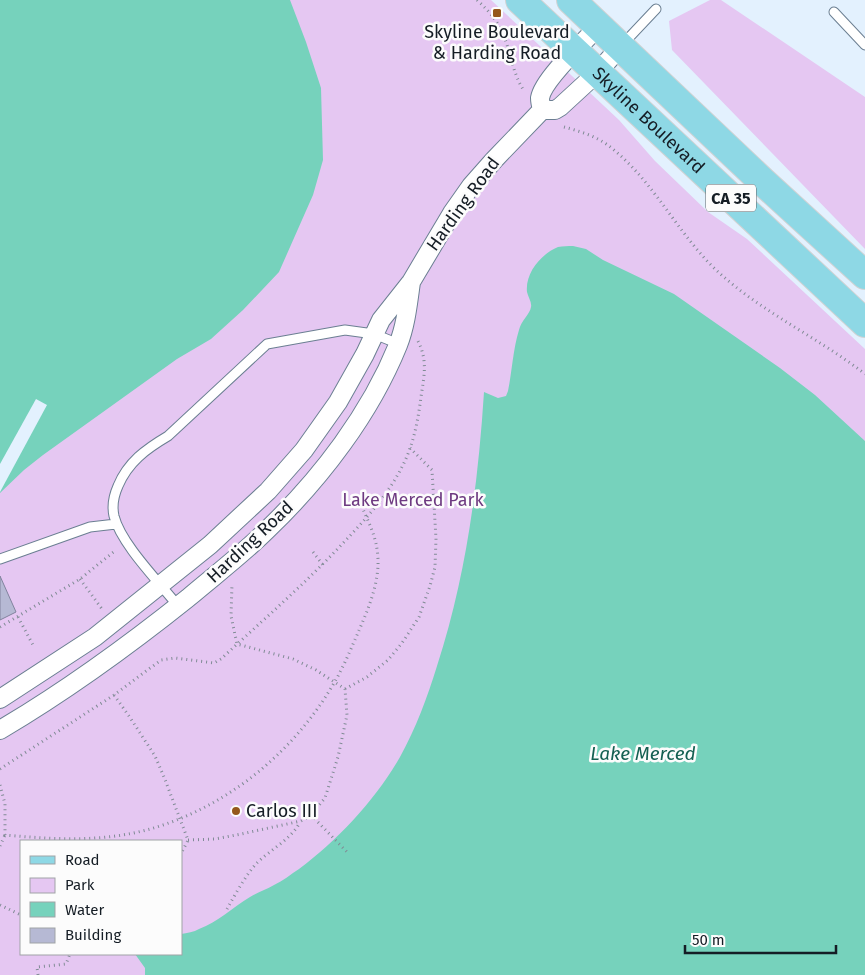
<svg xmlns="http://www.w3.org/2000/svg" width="865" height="975" font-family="'Fira Sans',sans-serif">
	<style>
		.green { fill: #e5c7f2; fill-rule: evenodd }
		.water { fill: #76d2bc }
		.pier { fill: #e3f1fe }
		.building { fill: #b6b9d4; stroke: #81839d }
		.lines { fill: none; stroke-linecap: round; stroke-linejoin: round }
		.service-casing { stroke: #6b7f92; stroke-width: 11 }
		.minor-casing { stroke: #6b7f92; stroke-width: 20 }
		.primary-casing { stroke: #d0d2d3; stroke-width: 30 }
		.path { stroke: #808b95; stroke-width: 3; stroke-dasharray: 1 4; stroke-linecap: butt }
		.service { stroke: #fff; stroke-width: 9 }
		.minor { stroke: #fff; stroke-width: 18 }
		.primary { stroke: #8ed8e5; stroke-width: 28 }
		.poi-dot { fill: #95581b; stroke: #fcfcfc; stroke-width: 2 }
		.labels { text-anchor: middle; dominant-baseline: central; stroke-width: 5; stroke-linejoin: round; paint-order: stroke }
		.shield { fill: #fcfcfc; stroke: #5a6066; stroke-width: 1 }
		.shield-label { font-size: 16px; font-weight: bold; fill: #151d25 }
		.poi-label { font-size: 18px; fill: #151d25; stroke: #fcfcfc }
		.street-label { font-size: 18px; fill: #151d25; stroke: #fcfcfc }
		.park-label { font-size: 18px; fill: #6e3a81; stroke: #fcfcfc }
		.water-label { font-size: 19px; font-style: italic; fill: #156052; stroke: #fcfcfc }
	</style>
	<rect width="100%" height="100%" fill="#e3f1fe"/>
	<path class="green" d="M0 0H491L619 120 655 161 708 212 747 239 865 349V975H0ZM21 841H181V954H21Z
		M710 0H721L865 97V249L672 50 669 21Z"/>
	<path class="water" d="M0 0H290L306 42 321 88 323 160 313 195 279 272 243 310 211 339 177 359 43 455 24 470 0 493Z
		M573 246 586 249 603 260 674 294 780 368 815 395 865 441V975H145V968L135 954H181V934C187 933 194 932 199 929 218 922 233 907 250 897 258 892 266 890 274 885 283 881 291 874 299 869 338 840 376 799 400 757 416 728 427 698 437 666 466 577 478 485 484 392L498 398 506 396 508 391C512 371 513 349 519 330 521 321 530 314 531 307 532 302 528 297 527 292 525 273 541 254 558 247 563 246 568 246 573 246Z"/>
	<path class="pier" d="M36 399 47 405 0 492V464Z"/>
	<path class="building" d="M0 576 16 612 0 620Z"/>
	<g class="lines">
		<g class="service-casing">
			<path id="service" d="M834 12 865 45
				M622 45 656 9
				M0 559 90 527 116 524
				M178 606C159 582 121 544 114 516 112 507 114 495 118 486 128 462 146 449 168 436L267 344 345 330 374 334 399 344"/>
		</g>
		<g class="minor-casing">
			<path id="minor" d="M542 110H555L560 107 597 73 621 46
				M542 110C541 106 540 102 540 98 543 79 585 41 599 26
				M0 699 95 637 210 545 268 491 304 450 338 402 365 354 381 320 411 282 452 213 471 186 494 160 542 110
				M0 730C66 691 128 646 188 598 215 575 243 554 268 529 321 478 370 414 398 345 406 325 408 303 411 282"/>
		</g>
		<g class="primary-casing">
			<g id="primary">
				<path id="s1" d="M520 0 865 323"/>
				<path d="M571 0 762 181 865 275"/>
			</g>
		</g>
		<path class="path" d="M477 0C488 10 497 20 503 34 511 52 512 72 523 89
			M564 127C579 131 596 136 609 146 652 179 675 229 713 267 757 310 816 336 865 374
			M313 552 323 565
			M80 579 102 609
			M18 617 33 645
			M0 627 80 579 116 550
			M345 689 367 677 388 660 402 643 419 617 430 586 435 567 436 539 432 470 410 448
			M114 695 129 716 155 756 164 777 188 840 181 854
			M0 769 114 695 161 660 175 658 214 663 221 659C263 620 306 583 345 541 367 518 390 492 404 463 414 442 418 420 421 397 424 376 428 361 418 341
			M0 785 5 804V835C61 840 112 843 166 824 237 799 297 747 334 683 343 668 350 651 357 635 367 612 379 585 378 559 377 536 368 522 360 502
			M311 815 348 853
			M188 840 215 839 241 834 301 821 311 815 325 798 338 757 347 715 345 689 316 670 293 659 237 644 231 616 232 584
			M0 846 5 835
			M0 905 21 915
			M227 909C235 895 244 878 255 865 269 850 291 840 300 822
			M38 975 37 967 66 964 70 954"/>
		<use href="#service" class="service"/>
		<use href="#minor" class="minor"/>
		<use href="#primary" class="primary"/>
	</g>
	<g class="poi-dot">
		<rect x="492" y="8" width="10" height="10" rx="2.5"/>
		<circle cx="236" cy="811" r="5"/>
	</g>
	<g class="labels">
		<rect class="shield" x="706" y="184.5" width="50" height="27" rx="4"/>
		<g class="shield-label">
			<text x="731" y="198">CA 35</text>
		</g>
		<g class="poi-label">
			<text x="497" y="32">Skyline Boulevard<tspan x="497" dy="21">&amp; Harding Road</tspan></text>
			<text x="246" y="811" text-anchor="start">Carlos III</text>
		</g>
		<g class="street-label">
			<text stroke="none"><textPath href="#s1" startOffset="176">Skyline Boulevard</textPath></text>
			<text transform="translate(463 204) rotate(-54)">Harding Road</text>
			<text transform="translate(250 542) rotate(-43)">Harding Road</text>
		</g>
		<g class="park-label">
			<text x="413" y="500">Lake Merced Park</text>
		</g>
		<g class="water-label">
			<text x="643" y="753">Lake Merced</text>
		</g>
	</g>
	<rect x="20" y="840" width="162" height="115" fill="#fcfcfc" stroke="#a0a3a6"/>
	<rect x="30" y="856" width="25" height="8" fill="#8ed8e5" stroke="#a0a3a6"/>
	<text x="65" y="865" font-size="15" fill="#151d25">Road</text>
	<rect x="30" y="878" width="25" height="15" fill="#e5c7f2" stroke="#a0a3a6"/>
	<text x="65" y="890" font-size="15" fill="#151d25">Park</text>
	<rect x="30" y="902" width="25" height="15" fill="#76d2bc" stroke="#a0a3a6"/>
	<text x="65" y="915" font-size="15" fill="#151d25">Water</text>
	<rect x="30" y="928" width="25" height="15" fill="#b6b9d4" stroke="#a0a3a6"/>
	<text x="65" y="940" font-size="15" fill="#151d25">Building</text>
	<path d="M685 945v8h151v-8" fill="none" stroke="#151d25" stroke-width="2.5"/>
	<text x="692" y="945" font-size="15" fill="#151d25" stroke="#fcfcfc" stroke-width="4" paint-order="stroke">50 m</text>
</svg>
